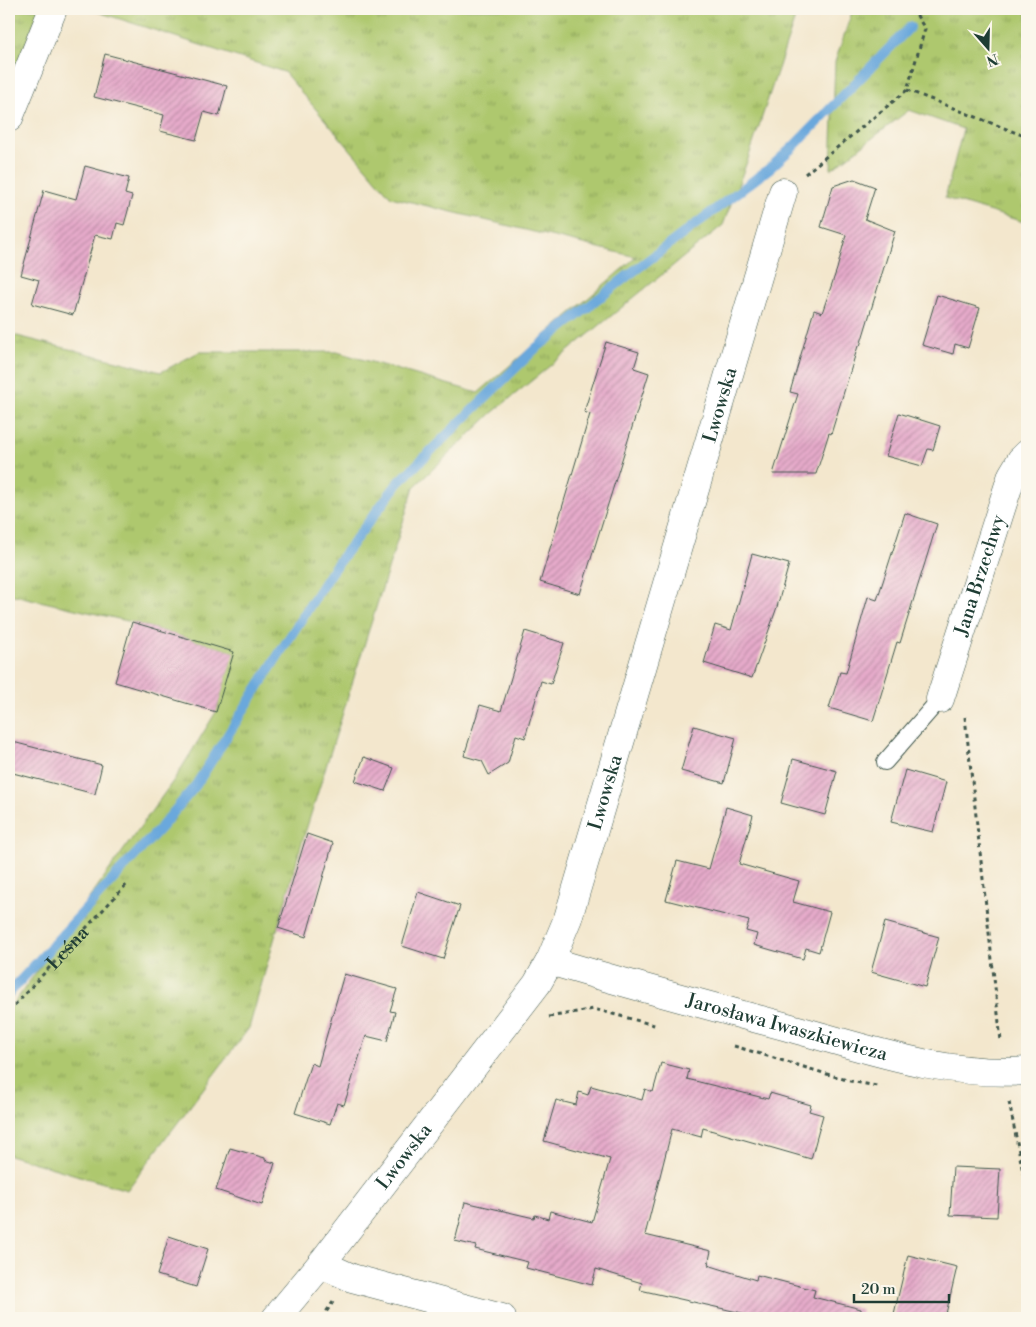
<svg xmlns="http://www.w3.org/2000/svg" width="1036" height="1327" font-family="'Libre Bodoni',serif">
	<style>
		.grass { fill: url(#grass-tufts); stroke: #668251 }
		.lines { fill: none; stroke-linecap: round; stroke-linejoin: round }
		.stream { stroke: #6ba8dc; stroke-width: 10 }
		.building { fill: url(#building-hatch) }
		.lane-casing { stroke: #3f564b; stroke-width: 18 }
		.street-casing { stroke: #3f564b; stroke-width: 29 }
		.path { stroke: #3f564b; stroke-width: 3; stroke-dasharray: 4 4; stroke-linecap: butt }
		.lane { stroke: #fff; stroke-width: 16 }
		.street { stroke: #fff; stroke-width: 28 }
		.labels { text-anchor: middle; dominant-baseline: central; stroke-width: 4.5; stroke-linejoin: round; paint-order: stroke }
		.street-label { font-size: 19px; fill: #1f3d34; stroke: #fbf7ec }
	</style>
	<defs>
		<pattern id="grass-tufts" width="24" height="20" patternUnits="userSpaceOnUse" patternTransform="scale(1.25)"><rect width="24" height="20" fill="#aec86e"/><path d="M3 7l-1-3M5 7V3M7 7l1-3M15 17l-1-3M17 17v-4M19 17l1-3" fill="none" stroke="#8da45b"/></pattern>
		<pattern id="building-hatch" width="6" height="6" patternUnits="userSpaceOnUse" patternTransform="scale(1.25)"><rect width="6" height="6" fill="#e6aaca"/><path d="M-1 1l2-2M0 6l6-6M5 7l2-2" fill="none" stroke="#ba8ca5"/></pattern>
	</defs>
	<rect width="100%" height="100%" fill="#fbf7ec"/>
	<filter id="ink" filterUnits="userSpaceOnUse"><feTurbulence type="fractalNoise" baseFrequency=".02" numOctaves="2"/><feDisplacementMap in="SourceGraphic" scale="10" xChannelSelector="R" yChannelSelector="G"/><feConvolveMatrix kernelMatrix="1 2 1 2 8 2 1 2 1" color-interpolation-filters="sRGB"/></filter>
	<filter id="wash" filterUnits="userSpaceOnUse"><feTurbulence type="fractalNoise" baseFrequency=".0096" numOctaves="4" result="noise"/><feDisplacementMap in="SourceGraphic" scale="20" xChannelSelector="R" yChannelSelector="G"/><feGaussianBlur stdDeviation="1.12" result="paint"/><feColorMatrix in="noise" values="0 0 0 0 0 0 0 0 0 0 0 0 0 0 0 0 0 1.4 0 .05"/><feComposite in="paint" operator="in"/></filter>
	<g filter="url(#wash)">
		<rect width="100%" height="100%" fill="#f3e7cd"/>
		<path class="grass" d="M9 9H40L9 85Z
			M89 9H798L748 159 723 225 492 413 414 487 300 849 249 1028 127 1190 9 1155V1010L176 777 216 712 233 652 132 622 9 594V334L161 372 199 352H337L478 393 636 257 391 197 284 72Z
			M853 9H1027V223L945 198 963 129 909 110 831 170 835 62Z"/>
		<g class="lines">
			<path class="stream" d="M9 993 162 826 196 785 331 572 398 483 535 349 626 277 770 168 793 147 910 27"/>
		</g>
		<g id="blocks">
			<path class="building" d="M105 54 227 86 219 116 204 112 196 140 160 131 164 115 94 97Z
				M85 166 129 178 125 194 132 196 124 225 117 223 113 239 95 235 73 315 32 304 39 280 21 275 44 190 76 199Z
				M854 179 875 187 865 219 895 231 860 346H858L831 434 829 433 816 474H773L798 394 790 392 814 310 822 313 837 269 846 235 821 227 833 186Z
				M937 295 980 308 968 348 955 344 953 354 922 345Z
				M606 342 639 352 634 368 649 373 580 594 540 582 590 414 584 412Z
				M899 413 940 426 933 450 928 449 922 466 886 456Z
				M905 513 937 524 900 643 897 642 873 721 829 708 840 672 846 673 868 597 877 600Z
				M752 554 789 564 777 607 752 678 704 663 715 625 731 630Z
				M132 622 234 652 216 712 115 682Z
				M525 631 564 643 551 684 541 681 525 738 516 735 508 763 489 775 482 761 464 756 480 705 501 711Z
				M694 726 736 738 724 783 681 771Z
				M9 741 102 765 95 794 9 772Z
				M364 757 394 768 385 791 355 781Z
				M793 759 837 771 825 815 781 803Z
				M905 770 946 782 933 832 891 822Z
				M726 807 753 815 739 864 799 881 793 902 830 912 819 952 806 948 803 959 754 945 757 934 746 931 749 921 666 900 677 861 709 869Z
				M307 834 333 843 306 937 278 928Z
				M418 892 460 906 443 959 402 946Z
				M885 922 939 937 925 987 871 972Z
				M344 974 397 989 390 1011 395 1012 387 1041 366 1036 344 1105 337 1103 330 1124 295 1113 311 1063 318 1066Z
				M661 1063 689 1070 687 1079 768 1099 770 1093 811 1105 809 1111 823 1115 811 1159 703 1128 701 1137 672 1129 645 1235 711 1251 708 1265 756 1280 757 1275 815 1290 813 1297 861 1309 860 1318H741L742 1313 640 1290 642 1283 596 1269 592 1285 526 1268 528 1262 475 1249 476 1246 455 1241 465 1202 534 1218 535 1215 548 1219 550 1211 592 1222 610 1159 544 1141 556 1100 576 1105 579 1092 588 1095 591 1086 642 1100 645 1089 653 1092Z
				M230 1148 265 1158V1160L275 1163 262 1205 216 1190Z
				M953 1167 1000 1169 997 1217 950 1215Z
				M169 1236 208 1249 196 1287 157 1275Z
				M908 1255 957 1267 945 1318H893Z"/>
		</g>
	</g>
	<g filter="url(#ink)">
		<use href="#blocks" fill-opacity="0" stroke="#3f564b" stroke-width="1"/>
		<g class="lines">
			<g class="lane-casing">
				<path id="lane" d="M885 762 940 699"/>
			</g>
			<g class="street-casing">
				<g id="street">
					<path d="M9 118 53 9"/>
					<path id="s2" d="M940 699 1012 475 1021 460 1027 454"/>
					<path id="s3" d="M550 961C630 985 710 1006 791 1028 868 1049 946 1077 1027 1071"/>
					<path d="M321 1264 352 1278 502 1318"/>
					<path id="s4" d="M276 1318 321 1264 537 984 550 961 568 918 783 192"/>
				</g>
			</g>
			<g class="path">
				<path d="M907 90 1027 137"/>
				<path d="M805 174 907 90 925 29 913 9"/>
				<path d="M965 717 1001 1041"/>
				<path id="s1" d="M9 1011 127 884"/>
				<path d="M549 1017 594 1009 658 1026"/>
				<path d="M734 1046 850 1081 877 1086"/>
				<path d="M1009 1102 1027 1192"/>
				<path d="M322 1318 333 1302"/>
			</g>
			<use href="#lane" class="lane"/>
			<use href="#street" class="street"/>
		</g>
	</g>
	<g class="labels">
		<g class="street-label">
			<text stroke="none"><textPath href="#s4" startOffset="1032">Lwowska</textPath></text>
			<text stroke="none"><textPath href="#s2" startOffset="130">Jana Brzechwy</textPath></text>
			<text stroke="none"><textPath href="#s4" startOffset="628">Lwowska</textPath></text>
			<text stroke="none"><textPath href="#s1" startOffset="86">Leśna</textPath></text>
			<text stroke="none"><textPath href="#s3" startOffset="246">Jarosława Iwaszkiewicza</textPath></text>
			<text stroke="none"><textPath href="#s4" startOffset="206">Lwowska</textPath></text>
		</g>
	</g>
	<rect width="1036" height="1327" fill="none" stroke="#fbf7ec" stroke-width="30"/>
	<g transform="translate(988 48) rotate(160)" stroke="#fbf7ec" stroke-width="4" paint-order="stroke">
	<path d="M0-4L9 19L0 12L-9 19Z" fill="#1f3d34"/>
	<text y="-8" font-size="14" font-weight="bold" text-anchor="middle" fill="#1f3d34">N</text>
	</g>
	<path d="M854 1294v8h95v-8" fill="none" stroke="#1f3d34" stroke-width="2.5"/>
	<text x="861" y="1294" font-size="15" fill="#1f3d34" stroke="#fbf7ec" stroke-width="4" paint-order="stroke">20 m</text>
</svg>
